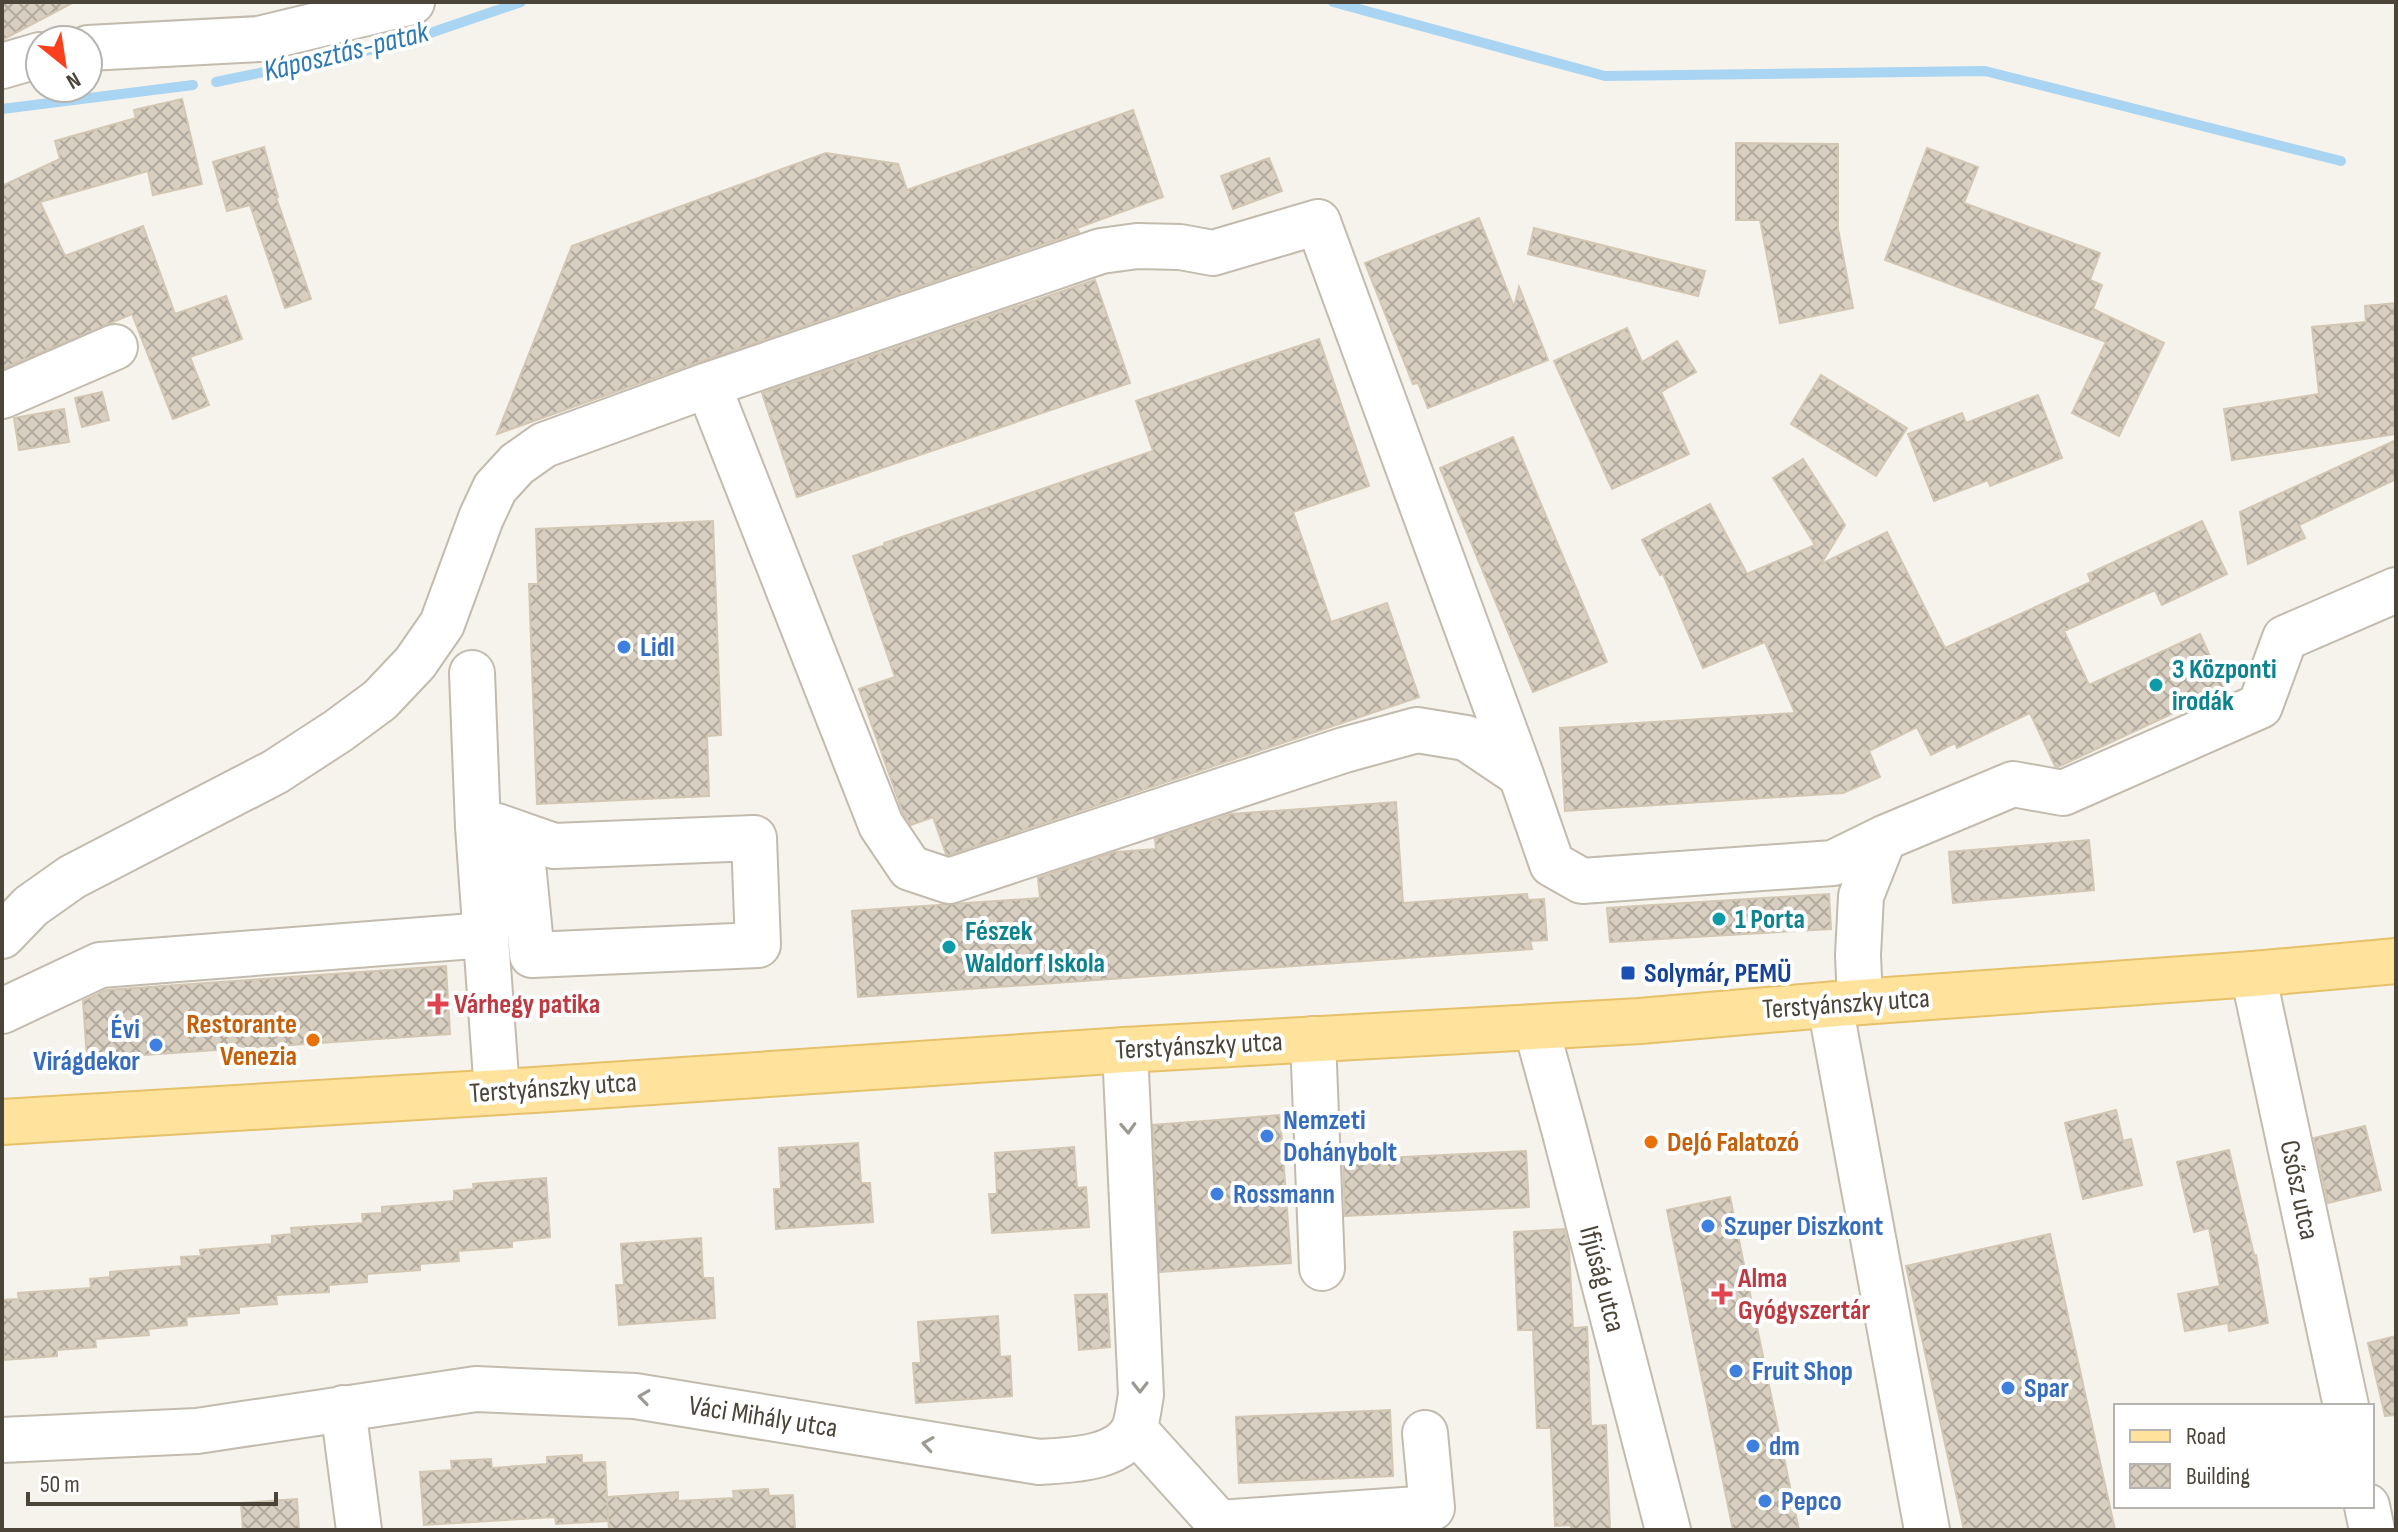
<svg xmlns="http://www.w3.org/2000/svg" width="2398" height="1532" font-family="'Sofia Sans Condensed',sans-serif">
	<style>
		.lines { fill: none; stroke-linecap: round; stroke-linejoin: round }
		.stream { stroke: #a9d4f2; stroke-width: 10 }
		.building { fill: url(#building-cross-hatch); stroke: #d3c7b4; stroke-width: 2 }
		.minor-casing { stroke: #c2bbae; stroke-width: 48 }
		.major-casing { stroke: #e6c16a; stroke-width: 48 }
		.minor { stroke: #fff; stroke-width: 44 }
		.major { stroke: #ffe39c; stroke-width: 44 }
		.oneway { stroke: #9c9892 }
		.shop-dot { fill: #3f7fe0; stroke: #fff; stroke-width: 3 }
		.culture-dot { fill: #0f9aa8; stroke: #fff; stroke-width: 3 }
		.transit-dot { fill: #1a4fb4; stroke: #fff; stroke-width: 3 }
		.health-dot { fill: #e0444e; stroke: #fff; stroke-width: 3 }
		.food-dot { fill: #e8710a; stroke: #fff; stroke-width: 3 }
		.labels { text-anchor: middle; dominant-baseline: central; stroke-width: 8; stroke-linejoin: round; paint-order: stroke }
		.shop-label { font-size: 28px; font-weight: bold; fill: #366cbe; stroke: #fff; text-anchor: start }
		.culture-label { font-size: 28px; font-weight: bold; fill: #0d838f; stroke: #fff; text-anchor: start }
		.transit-label { font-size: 28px; font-weight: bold; fill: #164399; stroke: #fff; text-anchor: start }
		.health-label { font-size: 28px; font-weight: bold; fill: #be3a42; stroke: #fff; text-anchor: start }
		.street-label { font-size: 28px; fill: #4b4439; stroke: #fff }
		.food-label { font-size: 28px; font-weight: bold; fill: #c56008; stroke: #fff; text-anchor: end }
		.water-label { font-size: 30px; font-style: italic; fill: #2e7ab2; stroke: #fff }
	</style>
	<defs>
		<pattern id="building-cross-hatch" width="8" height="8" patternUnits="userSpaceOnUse" patternTransform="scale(2)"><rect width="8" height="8" fill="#d8cfc1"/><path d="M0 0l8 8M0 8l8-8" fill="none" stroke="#b1aa9e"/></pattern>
	</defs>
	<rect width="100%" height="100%" fill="#f6f3ec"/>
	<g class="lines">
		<path class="stream" d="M1333 2 1605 76 1985 71 2341 161
			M216 82 398 44 521 2
			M2 109 193 85"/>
	</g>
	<path class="building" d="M2 2H74L2 40Z
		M182 99 202 184 153 195 148 171 40 202 65 256 143 226 175 314 226 296 242 339 190 357 209 405 173 419 132 314 2 369V186L60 159 55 141 136 118 134 110Z
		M1133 110 1163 197 1077 228 1079 232 699 362 497 434 572 246 826 153 898 164 907 190Z
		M1736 143 1838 144V229L1853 308 1780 323 1760 220H1736Z
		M264 147 278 197H276L311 299 285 308 250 205 227 211 213 162Z
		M1927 148 1978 167 1964 203 2100 253 2090 280 2102 285 2093 309 2164 343 2119 436 2072 413 2106 342 1885 260Z
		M1269 158 1282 191 1233 209 1221 176Z
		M1479 218 1514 307 1519 287 1548 360 1428 408 1418 383 1413 384 1365 263Z
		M1534 228 1705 271 1698 296 1528 254Z
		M1095 280 1130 383 797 497 762 393Z
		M2396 303V434L2232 460 2224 409 2319 394 2312 327 2366 322 2365 306Z
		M1627 328 1642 362 1677 341 1696 372 1661 392 1689 454 1612 489 1554 361Z
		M1319 339 1369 486 1293 512 1331 622 1387 603 1419 697 949 855 946 854 933 817 911 825 903 813 859 689 895 677 853 556 885 545 884 543 1153 451 1136 401Z
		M1821 375 1907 428 1876 476 1791 424Z
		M102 392 109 420 82 427 75 398Z
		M2038 395 2062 458 1990 486 1988 480 1934 501 1908 434 1962 413 1966 423Z
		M64 409 69 442 19 450 14 418Z
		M1513 437 1607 662 1533 692 1440 468Z
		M2396 440V479L2299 525 2305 538 2248 564 2240 512Z
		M1803 459 1845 525 1821 564 1887 532 1945 648 2091 582 2088 574 2202 521 2227 574 2162 605 2155 590 2064 631 2089 685 2200 634 2225 689 2058 767 2055 766 2030 713 1957 748 1955 743 1931 755 1917 727 1869 751 1880 777 1843 793 1565 811 1560 728 1795 713 1765 642 1703 668 1663 574 1660 575 1642 540 1710 504 1747 574 1815 545 1773 478Z
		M713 521 721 735 707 736 709 796 537 804 529 584H538L536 529Z
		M1396 802 1403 903 1527 894 1528 900 1544 899 1547 940 1530 941 1532 949 858 997 852 911 1040 898 1038 878 1115 852 1156 849 1155 839 1231 814Z
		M2089 840 2094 890 1953 903 1949 852Z
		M1829 894 1831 929 1610 942 1607 908Z
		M446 966 450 1034 87 1059 83 1001 106 990Z
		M2116 1110 2123 1141 2131 1139 2142 1185 2083 1199 2065 1123Z
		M1280 1115 1291 1263 1160 1272 1153 1125Z
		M2365 1126 2381 1190 2328 1203 2314 1138Z
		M858 1143 861 1183H870L873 1222 776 1229 774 1189H781L779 1148Z
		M1074 1147 1077 1188 1086 1187 1089 1227 992 1233 989 1194H997L995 1153Z
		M2229 1150 2254 1255H2256L2268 1323 2229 1331 2228 1323 2185 1331 2178 1294 2220 1286 2209 1228 2194 1232 2177 1162Z
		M1526 1151 1529 1207 1345 1216 1343 1160Z
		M546 1178 550 1237 512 1241V1247L458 1251 459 1261 420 1264V1270L367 1274V1282L329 1285V1292L276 1295 277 1304 239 1307V1313L186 1317 187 1325 148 1329 149 1335 95 1339 96 1347 57 1350V1356L4 1360 2 1300 19 1299 18 1293 91 1288 90 1279 110 1277V1272L182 1266 181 1257 201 1256 200 1250 272 1244V1236L292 1234 291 1228 363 1223 362 1214 382 1213V1207L454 1201V1191L474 1189 473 1184Z
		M1730 1197 1799 1530H1733L1667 1210Z
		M1564 1229 1569 1248 1573 1328 1587 1327 1591 1426 1606 1425 1610 1530H1571V1525L1555 1526 1551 1428H1537L1533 1330H1518L1514 1232Z
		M2050 1234 2115 1530H1964L1906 1266Z
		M701 1238 703 1278H713L715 1318 619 1325 616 1285H624L621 1244Z
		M1107 1294 1110 1347 1079 1350 1075 1295Z
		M998 1316 1000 1357 1010 1356 1012 1396 916 1403 913 1363H921L918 1322Z
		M2396 1336V1415L2385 1416 2368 1343Z
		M1390 1410 1393 1476 1239 1483 1236 1417Z
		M582 1455V1463L605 1462 607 1497 678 1492V1501L734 1498 733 1491 768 1489 769 1496 793 1495 795 1530H609L607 1501 608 1521 556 1524 555 1517 424 1525 420 1472 452 1470 451 1461 491 1459 492 1468 547 1464V1457Z
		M297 1499 299 1530H243L241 1503Z"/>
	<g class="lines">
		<g class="minor-casing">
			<path id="minor" d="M88 48 259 39 412 2
				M2 66 40 55
				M708 385 1101 251 1137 246 1180 247 1213 253 1318 222 1521 775
				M2 396 115 347
				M472 673 478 827
				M2 936 31 906 72 877 275 772 338 731 380 700 415 663 442 624 481 518 495 488 517 464 544 445 708 385 881 825 910 868 949 881 1344 750 1417 730 1466 738 1521 775 1552 864 1582 881 1833 863 1884 838 2013 784 2063 793 2260 706 2285 638 2396 590
				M2253 974 2346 1406
				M1860 1002 1858 955 1861 896 1884 838
				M1830 1005 1927 1530
				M2 1011 100 965 486 935
				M1536 1027 1564 1129 1668 1530
				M1313 1039 1322 1268
				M497 1092 478 827 497 826 554 846 754 838 758 945 532 955 520 834
				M343 1408 359 1530
				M1134 1429 1219 1523 1432 1508 1425 1433
				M2 1440 197 1431 476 1389 635 1396 1039 1462C1068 1460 1123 1460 1135 1426 1138 1417 1139 1405 1141 1395L1125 1050
				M2367 1506 2372 1530"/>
		</g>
		<g class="major-casing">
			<path id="major" d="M2 1122 534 1090 1125 1050 1640 1021 1860 1002 2253 974 2396 961"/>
		</g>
		<use href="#minor" class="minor"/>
		<use href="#major" class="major"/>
	</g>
	<defs><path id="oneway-chevron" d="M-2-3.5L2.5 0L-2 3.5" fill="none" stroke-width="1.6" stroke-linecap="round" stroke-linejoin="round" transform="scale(2)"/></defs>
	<g class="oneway">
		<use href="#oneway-chevron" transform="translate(1128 1128) rotate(87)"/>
		<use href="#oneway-chevron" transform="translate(1140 1387) rotate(90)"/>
		<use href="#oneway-chevron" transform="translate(644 1397) rotate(-172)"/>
		<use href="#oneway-chevron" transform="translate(928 1444) rotate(-171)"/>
	</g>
	<g class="shop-dot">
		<circle cx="624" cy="647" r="8"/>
		<circle cx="156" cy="1045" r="8"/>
		<circle cx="1267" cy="1136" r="8"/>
		<circle cx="1217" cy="1194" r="8"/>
		<circle cx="1708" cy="1226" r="8"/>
		<circle cx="1736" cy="1371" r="8"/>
		<circle cx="2008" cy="1388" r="8"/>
		<circle cx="1753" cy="1446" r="8"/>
		<circle cx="1765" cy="1501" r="8"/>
	</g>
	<g class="culture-dot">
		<circle cx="2156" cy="685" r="8"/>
		<circle cx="1719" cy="919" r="8"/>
		<circle cx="949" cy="947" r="8"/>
	</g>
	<rect class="transit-dot" x="1620" y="965" width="16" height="16" rx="4"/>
	<g class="health-dot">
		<path d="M434 992h8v8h8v8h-8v8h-8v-8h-8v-8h8z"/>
		<path d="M1718 1282h8v8h8v8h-8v8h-8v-8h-8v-8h8z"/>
	</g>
	<g class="food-dot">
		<circle cx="313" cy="1040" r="8"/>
		<circle cx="1651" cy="1142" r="8"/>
	</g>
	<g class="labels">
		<g class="shop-label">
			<text x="640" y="647">Lidl</text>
			<text x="140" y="1029" text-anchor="end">Évi<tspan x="140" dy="32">Virágdekor</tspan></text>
			<text x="1283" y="1120">Nemzeti<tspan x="1283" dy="32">Dohánybolt</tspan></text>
			<text x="1233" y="1194">Rossmann</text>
			<text x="1724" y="1226">Szuper Diszkont</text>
			<text x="1752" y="1371">Fruit Shop</text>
			<text x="2024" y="1388">Spar</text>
			<text x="1769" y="1446">dm</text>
			<text x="1781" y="1501">Pepco</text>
		</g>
		<g class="culture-label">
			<text x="2172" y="669">3 Központi<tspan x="2172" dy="32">irodák</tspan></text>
			<text x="1735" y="919">1 Porta</text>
			<text x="965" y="931">Fészek<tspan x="965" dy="32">Waldorf Iskola</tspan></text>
		</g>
		<g class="transit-label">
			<text x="1644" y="973">Solymár, PEMÜ</text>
		</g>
		<g class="health-label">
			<text x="454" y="1004">Várhegy patika</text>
			<text x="1738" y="1278">Alma<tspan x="1738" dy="32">Gyógyszertár</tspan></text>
		</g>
		<g class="street-label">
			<text transform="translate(1846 1004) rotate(-4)">Terstyánszky utca</text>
			<text transform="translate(1199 1046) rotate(-3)">Terstyánszky utca</text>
			<text transform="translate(553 1088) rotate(-4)">Terstyánszky utca</text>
			<text transform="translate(2299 1190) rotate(78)">Csősz utca</text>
			<text transform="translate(1602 1279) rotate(75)">Ifjúság utca</text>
			<text transform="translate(763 1417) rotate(9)">Váci Mihály utca</text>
		</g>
		<g class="food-label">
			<text x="297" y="1024">Restorante<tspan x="297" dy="32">Venezia</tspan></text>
			<text x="1667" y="1142" text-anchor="start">DeJó Falatozó</text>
		</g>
		<g class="water-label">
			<text transform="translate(346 52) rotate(-14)">Káposztás-patak</text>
		</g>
	</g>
	<rect width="2398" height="1532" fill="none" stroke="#4b4439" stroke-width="8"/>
	<rect x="2114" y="1404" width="260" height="104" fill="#ffffff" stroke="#b7b4b0" stroke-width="2"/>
	<rect x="2130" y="1430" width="40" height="12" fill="#ffe39c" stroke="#b7b4b0" stroke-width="2"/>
	<text x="2186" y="1444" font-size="24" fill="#4b4439">Road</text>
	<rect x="2130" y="1464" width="40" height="24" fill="url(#building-cross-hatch)" stroke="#b7b4b0" stroke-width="2"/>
	<text x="2186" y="1484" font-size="24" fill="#4b4439">Building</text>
	<g transform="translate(64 64) rotate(150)"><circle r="38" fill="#ffffff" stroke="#b7b4b0" stroke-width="2"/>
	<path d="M0-6L14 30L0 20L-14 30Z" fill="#fc3f1d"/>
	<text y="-12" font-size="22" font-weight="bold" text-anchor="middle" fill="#4b4439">N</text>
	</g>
	<path d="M28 1492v12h248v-12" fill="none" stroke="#4b4439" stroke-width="4"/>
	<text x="40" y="1492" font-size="24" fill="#4b4439" stroke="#ffffff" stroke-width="6" paint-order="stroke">50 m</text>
</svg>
